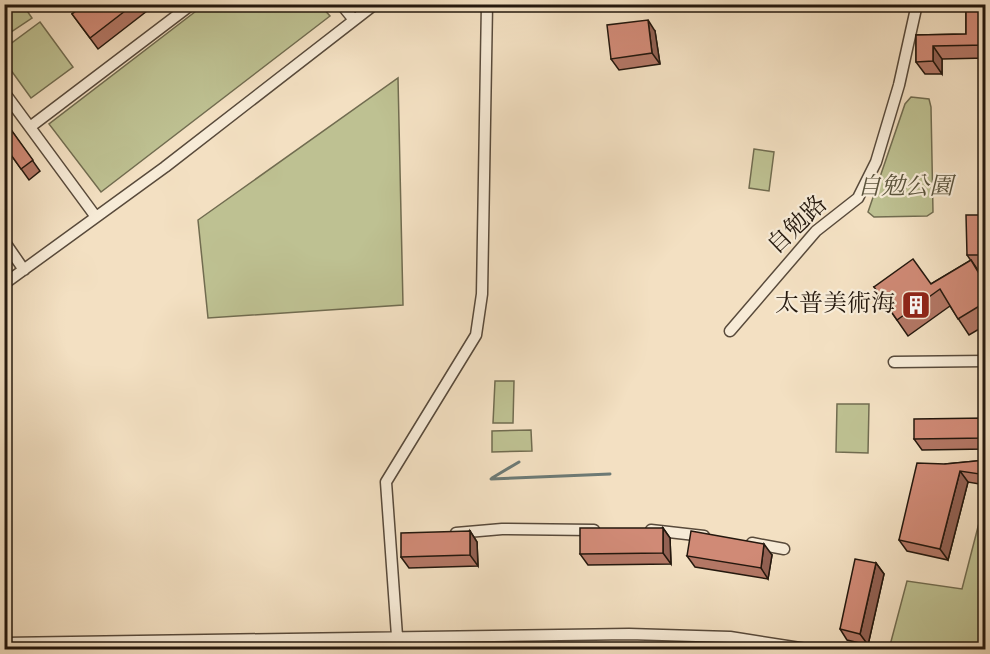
<svg xmlns="http://www.w3.org/2000/svg" width="990" height="654" font-family="Vollkorn,'Noto Serif TC',serif">
	<style>
		.green { fill: #bec192; stroke: #716c50; stroke-width: 1.5 }
		.lines { fill: none; stroke-linecap: round; stroke-linejoin: round }
		.stream { stroke: #6d7a75; stroke-width: 3 }
		.street-casing { stroke: #584a3b; stroke-width: 13 }
		.street { stroke: #f7ebd7; stroke-width: 10 }
		.wall { fill: #b37765; stroke: #24180e; stroke-width: 1.5 }
		.shaded-wall { fill: #926153; stroke: #24180e; stroke-width: 1.5 }
		.building { fill: #d08a76; stroke: #24180e; stroke-width: 1.5 }
		.labels { text-anchor: middle; dominant-baseline: central; stroke-width: 4.5; stroke-linejoin: round; paint-order: stroke }
		.park-label { font-size: 24px; font-style: italic; fill: #5a533c; stroke: #f7ebd7 }
		.street-label { font-size: 24px; fill: #24180e; stroke: #f7ebd7 }
		.poi-label { font-size: 24px; fill: #24180e; stroke: #f7ebd7; text-anchor: end }
	</style>
	<rect width="100%" height="100%" fill="#f3e0c2"/>
	<filter id="stains"><feTurbulence type="fractalNoise" baseFrequency=".00333" numOctaves="4"/><feColorMatrix values="0 0 0 0 .2 0 0 0 0 .09 0 0 0 0 .02 0 0 0 .5 -.17"/></filter>
	<radialGradient id="worn" r=".72"><stop offset=".6" stop-color="#630" stop-opacity="0"/><stop offset="1" stop-color="#630" stop-opacity=".3"/></radialGradient>
	<path class="green" d="M10 4 23 5 32 18 5 36V8Z
		M204 5H320L330 16 101 192 49 124Z
		M40 22 73 67 31 98 5 62V48Z
		M398 78 403 305 208 318 198 220Z
		M911 97 929 99 931 107 933 212 927 216 874 217 868 212 905 104Z
		M754 149 774 152 769 191 749 188Z
		M495 381H514L513 423H493Z
		M837 404H869L868 453 836 452Z
		M531 430 532 451 492 452V431Z
		M985 522V649H889L907 581 962 589 979 523Z"/>
	<g class="lines">
		<path class="stream" d="M492 478 519 462
			M491 479 610 474"/>
		<g class="street-casing">
			<path id="street" d="M341 4 354 20
				M4 92 96 217
				M30 127 192 4
				M4 241 24 270
				M4 284 165 167 375 4
				M730 331 816 231 858 198 876 162 899 85 917 4
				M894 362 986 361
				M651 530 704 536
				M456 533 502 529 594 530
				M752 543 784 549
				M253 640 271 650
				M4 643 629 634 730 637 813 650
				M398 650 386 482 476 335 482 294 487 4"/>
		</g>
		<use href="#street" class="street"/>
	</g>
	<path class="wall" d="M85 4H156L98 49 72 14Z
		M935 4H986V58L942 59V74H925L916 62V35L966 34V5L935 6Z
		M655 31 660 64 619 70 611 59Z
		M4 120 40 171 29 180 4 145Z
		M986 215V271H978L967 255Z
		M971 260 986 282V325L969 335 950 306 908 336 874 287 931 284Z
		M986 418V449L922 450 914 439Z
		M986 460V485L968 482 948 560 907 551 899 540 945 464Z
		M663 528 670 538 671 564 588 565 580 554Z
		M470 531 477 542 478 566 409 568 401 557Z
		M772 555 768 579 695 567 687 556Z
		M876 563 884 574 868 645 847 640 840 629Z"/>
	<path class="shaded-wall" d="M648 20 655 31 660 64 652 53Z
		M933 46 942 59V74L933 61Z
		M960 471 968 482 948 560 940 549Z
		M663 528 670 538 671 564 663 553Z
		M470 531 477 542 478 566 470 555Z
		M764 544 772 555 768 579 761 568Z
		M876 563 884 574 868 645 860 634Z"/>
	<path class="building" d="M85 4H134L90 38 72 14Z
		M966 4H986V45L933 46V61L916 62V35L966 34Z
		M648 20 652 53 611 59 607 25Z
		M4 120 33 160 21 169 4 145Z
		M966 215H986V255H967Z
		M913 259 931 284 971 260 986 285V302L958 319 940 289 897 320 874 287Z
		M986 418V438L914 439V419Z
		M986 460V475L960 471 940 549 899 540 917 463 945 464Z
		M580 528H663V553L580 554Z
		M470 531V555L401 557V533Z
		M691 531 764 544 761 568 687 556Z
		M855 559 876 563 860 634 840 629Z"/>
	<defs>
		<g id="building-square" transform="scale(1.5)"><rect x="-9" y="-9" width="18" height="18" rx="4" fill="#8f2418" stroke="#f7ebd7"/><path d="M-4-6H4V6H1V3H-1V6H-4ZM-2.5-4.3h1.7v1.8h-1.7ZM.8-4.3h1.7v1.8H.8ZM-2.5-1h1.7V.8h-1.7ZM.8-1h1.7V.8H.8Z" fill="#fff"/></g>
	</defs>
	<g fill-rule="evenodd">
		<use href="#building-square" x="916" y="305"/>
	</g>
	<g class="labels">
		<g class="park-label">
			<text x="905" y="188">自勉公園</text>
		</g>
		<g class="street-label">
			<text transform="translate(798 226) rotate(-44)">自勉路</text>
		</g>
		<g class="poi-label">
			<text x="895" y="305">太普美術海</text>
		</g>
	</g>
	<rect width="990" height="654" fill="none" stroke="#f3e0c2" stroke-width="24"/>
	<rect x="6" y="6" width="978" height="642" fill="none" stroke="#24180e" stroke-width="3"/>
	<rect x="12" y="12" width="966" height="630" fill="none" stroke="#24180e" stroke-width="1.5"/>
	<rect width="100%" height="100%" filter="url(#stains)"/>
	<rect width="100%" height="100%" fill="url(#worn)"/>
</svg>
